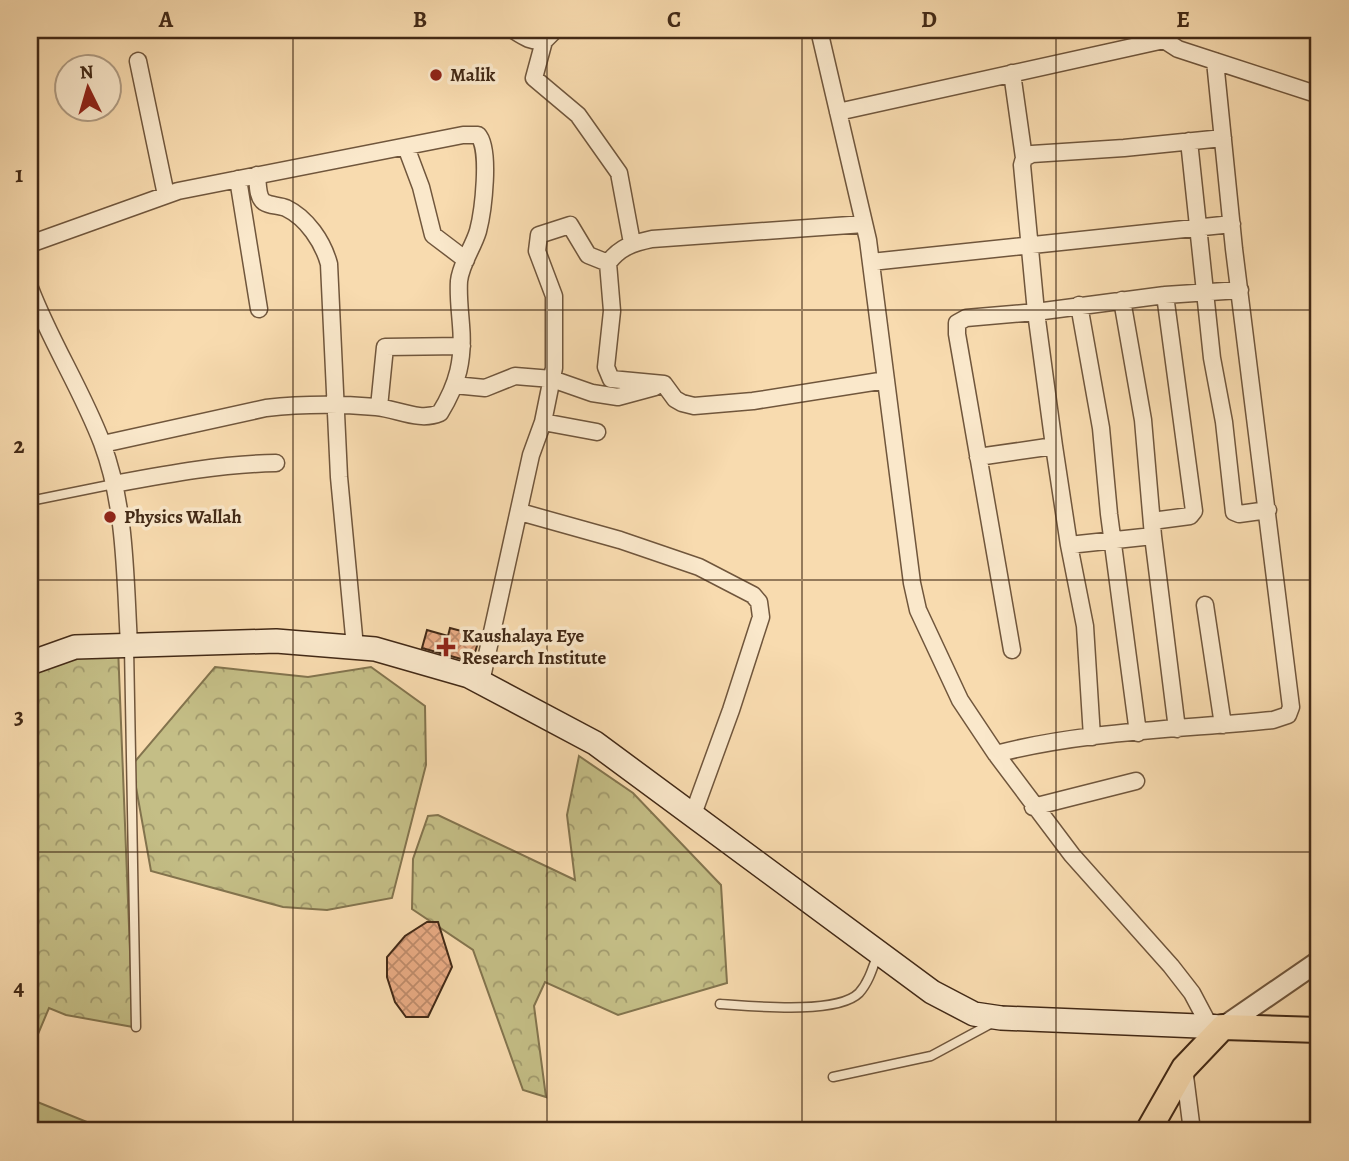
<svg xmlns="http://www.w3.org/2000/svg" width="1349" height="1161" font-family="Alegreya,serif">
	<style>
		.forest { fill: url(#forest-crowns); stroke: #83744e; stroke-width: 2 }
		.pitch { fill: #c4be86; stroke: #83744e; stroke-width: 2 }
		.building { fill: url(#building-cross-hatch); stroke: #422916; stroke-width: 2 }
		.lines { fill: none; stroke-linecap: round; stroke-linejoin: round }
		.service-casing { stroke: #70563c; stroke-width: 11 }
		.minor-casing { stroke: #70563c; stroke-width: 19 }
		.tertiary-casing { stroke: #70563c; stroke-width: 23 }
		.secondary-casing { stroke: #422916; stroke-width: 26 }
		.primary-casing { stroke: #422916; stroke-width: 28 }
		.service { stroke: #fae8cb; stroke-width: 8 }
		.minor { stroke: #fae8cb; stroke-width: 16 }
		.tertiary { stroke: #fae8cb; stroke-width: 19 }
		.secondary { stroke: #fae8cb; stroke-width: 23 }
		.primary { stroke: #f8dbaf; stroke-width: 24 }
		.grid { fill: none; stroke: #422916; stroke-width: 2; stroke-opacity: 0.55 }
		.poi-dot { fill: #8f2418; stroke: #fae8cb; stroke-width: 2.5 }
		.labels { text-anchor: middle; dominant-baseline: central; stroke-width: 7; stroke-linejoin: round; paint-order: stroke }
		.poi-label { font-size: 19px; font-weight: bold; fill: #422916; stroke: #fae8cb; text-anchor: start }
		.neatline { fill: none; stroke: #422916; stroke-width: 2.5 }
		.grid-label { font-size: 23px; text-anchor: middle; font-weight: bold; fill: #422916 }
	</style>
	<defs>
		<pattern id="forest-crowns" width="20" height="18" patternUnits="userSpaceOnUse" patternTransform="scale(1.75)"><rect width="20" height="18" fill="#c4be86"/><path d="M2 6a3 3 0 1 1 6 0M12 15a3 3 0 1 1 6 0" fill="none" stroke="#a19a6d"/></pattern>
		<pattern id="building-cross-hatch" width="8" height="8" patternUnits="userSpaceOnUse" patternTransform="scale(1.75)"><rect width="8" height="8" fill="#eaac85"/><path d="M0 0l8 8M0 8l8-8" fill="none" stroke="#bf8c6c"/></pattern>
	</defs>
	<rect width="100%" height="100%" fill="#f8dbaf"/>
	<filter id="stains"><feTurbulence type="fractalNoise" baseFrequency=".00286" numOctaves="4"/><feColorMatrix values="0 0 0 0 .2 0 0 0 0 .09 0 0 0 0 .02 0 0 0 .5 -.17"/></filter>
	<radialGradient id="worn" r=".72"><stop offset=".6" stop-color="#630" stop-opacity="0"/><stop offset="1" stop-color="#630" stop-opacity=".3"/></radialGradient>
	<path class="forest" d="M118 647 133 1027 66 1015 49 1008 30 1053V663Z
		M215 667 308 677 371 667 425 706 426 765 392 898 327 910 283 907 151 871 132 765Z
		M579 756 633 793 721 885 727 983 618 1015 545 982 534 1006 546 1097 523 1090 473 950 412 909 413 859 428 816 438 815 575 880 567 815Z"/>
	<path class="pitch" d="M30 1099 97 1126 99 1131H30Z"/>
	<path class="building" d="M450 628 480 636 472 662 422 648 427 630 448 636Z
		M427 922H438L452 967 428 1017H406L395 1002 387 977V957L405 936Z"/>
	<g class="lines">
		<g class="service-casing">
			<path id="service" d="M30 501 114 484
				M129 647 136 1027
				M720 1004C751 1006 837 1015 859 993 869 982 873 967 878 953
				M833 1077 931 1056 994 1022"/>
		</g>
		<g class="minor-casing">
			<path id="minor" d="M513 30C524 37 531 42 544 41L555 30
				M819 30 868 240 912 583 918 610 960 700 996 754 1072 855 1171 966 1192 993 1210 1027 1214 1023
				M1161 32 1164 40 1178 49 1319 95
				M544 41 534 78 578 115 619 173 632 243
				M138 61 166 195
				M1012 73 1024 158
				M838 112 1164 40
				M1189 141 1212 358 1224 422 1234 512 1239 514 1268 510
				M406 147 421 187 433 235 466 260
				M257 175C258 183 257 197 264 202 270 206 279 205 286 208 307 218 323 242 329 264L339 477 355 647
				M238 179 259 309
				M864 224 652 239C633 243 620 247 608 263L612 311 606 367 611 379 664 384 675 399 682 403 694 406 753 401 886 380
				M30 244 178 191 463 135H478C491 149 483 212 478 231 473 248 461 263 459 281 458 296 460 311 461 325 464 359 458 384 440 413 419 422 398 409 376 407 340 404 302 404 266 408L103 444
				M871 262 1232 224
				M30 288C50 341 82 390 102 443 126 507 125 577 129 644
				M1079 305 1101 428 1109 514 1138 733
				M454 385 485 388 515 376 552 379 592 393 618 397 655 387
				M379 407 385 347 462 346
				M543 422 597 432
				M978 457 1054 446
				M114 484C168 474 221 464 276 463
				M520 512 620 540 699 567 753 595 759 602 761 617 731 710 692 817
				M1152 521 1190 516 1194 511 1165 295
				M1153 536 1177 729
				M1069 545 1153 536 1143 420 1122 300
				M1205 605 1223 725
				M1012 650 957 334V323L966 318 1036 312 1165 295 1240 290
				M481 682 531 455 543 422 554 368V296L537 251 539 235 570 225 588 255 608 263
				M1092 737 1085 626 1069 545 1054 446 1036 312 1022 165 1024 158 1032 154 1124 148 1223 138
				M996 754C1082 731 1185 729 1273 720L1288 715 1291 707 1234 249 1215 61
				M1033 807 1136 781
				M1184 1068 1192 1131
				M1310 1131 1319 1130"/>
		</g>
		<g class="tertiary-casing">
			<path id="tertiary" d="M1223 1027 1319 961"/>
		</g>
		<g class="secondary-casing">
			<path id="secondary" d="M30 663 75 647 276 641 375 649 469 676 595 743 932 992 974 1014 1001 1018 1223 1027"/>
		</g>
		<g class="primary-casing">
			<path id="primary" d="M1148 1131 1184 1068 1223 1027 1319 1030"/>
		</g>
		<use href="#service" class="service"/>
		<use href="#minor" class="minor"/>
		<use href="#tertiary" class="tertiary"/>
		<use href="#secondary" class="secondary"/>
		<use href="#primary" class="primary"/>
	</g>
	<path class="grid" d="M293 30V1131M547 30V1131M802 30V1131M1056 30V1131M30 310H1319M30 580H1319M30 852H1319"/>
	<g class="poi-dot">
		<circle cx="436" cy="75" r="7"/>
		<circle cx="110" cy="517" r="7"/>
		<path d="M442.5 636.5h7v7h7v7h-7v7h-7v-7h-7v-7h7z"/>
	</g>
	<g class="labels">
		<g class="poi-label">
			<text x="450" y="75">Malik</text>
			<text x="124" y="517">Physics Wallah</text>
			<text x="462" y="636">Kaushalaya Eye<tspan x="462" dy="22">Research Institute</tspan></text>
		</g>
	</g>
	<rect width="1349" height="1161" fill="none" stroke="#f8dbaf" stroke-width="77"/>
	<g transform="translate(88 88) rotate(355)"><circle r="33" fill="#fae8cb" stroke="#b09c83" stroke-width="2"/>
	<path d="M0-5L12 26L0 18L-12 26Z" fill="#8f2418"/>
	<text y="-10" font-size="19" font-weight="bold" text-anchor="middle" fill="#422916">N</text>
	</g>
	<rect x="38" y="38" width="1272" height="1084" class="neatline"/>
	<g class="grid-label">
		<text x="166" y="27">A</text>
		<text x="420" y="27">B</text>
		<text x="674" y="27">C</text>
		<text x="929" y="27">D</text>
		<text x="1183" y="27">E</text>
		<text x="19" y="182">1</text>
		<text x="19" y="453">2</text>
		<text x="19" y="724">3</text>
		<text x="19" y="995">4</text>
	</g>
	<rect width="100%" height="100%" filter="url(#stains)"/>
	<rect width="100%" height="100%" fill="url(#worn)"/>
</svg>
